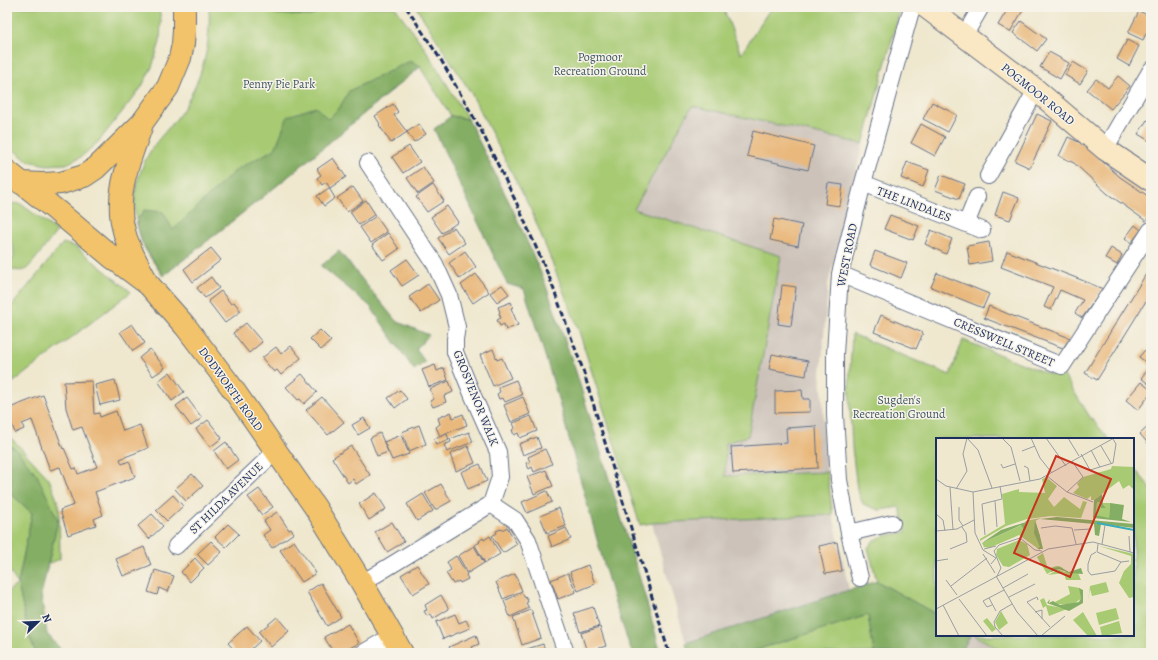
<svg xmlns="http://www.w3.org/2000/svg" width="1158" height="660" font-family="Alegreya,serif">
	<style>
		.industrial { fill: #ccc2b9 }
		.green { fill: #a7ca73; stroke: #617c68 }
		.forest { fill: #85ae65; stroke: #506e62 }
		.building { fill: #e9b87b }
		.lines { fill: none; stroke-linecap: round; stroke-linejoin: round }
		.street-casing { stroke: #657086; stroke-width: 18 }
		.secondary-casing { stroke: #657086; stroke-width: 24 }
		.highway-casing { stroke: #657086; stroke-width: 24 }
		.street { stroke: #fff; stroke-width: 16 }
		.secondary { stroke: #fae7c3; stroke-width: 22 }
		.highway { stroke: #f2c36a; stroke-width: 22 }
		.rail { stroke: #1b2f5e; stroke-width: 3; stroke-dasharray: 6 3; stroke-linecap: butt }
		.labels { text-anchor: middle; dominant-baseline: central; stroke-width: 3; stroke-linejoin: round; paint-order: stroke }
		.park-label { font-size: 12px; fill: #3e5663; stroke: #f7f3e8 }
		.street-label { font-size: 12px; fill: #1b2f5e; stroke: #f7f3e8 }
		.inset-river { fill: none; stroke: #3baaba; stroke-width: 2 }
		.inset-road { fill: none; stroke: #9a9ea2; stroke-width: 1 }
		.view { fill: #c8321e; fill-opacity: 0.15; stroke: #c8321e; stroke-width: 2 }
		.inset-edge { fill: none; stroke: #1b2f5e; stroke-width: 2 }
	</style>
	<rect width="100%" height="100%" fill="#f7f3e8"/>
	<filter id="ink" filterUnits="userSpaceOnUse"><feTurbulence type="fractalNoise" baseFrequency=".025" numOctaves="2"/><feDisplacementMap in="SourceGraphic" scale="8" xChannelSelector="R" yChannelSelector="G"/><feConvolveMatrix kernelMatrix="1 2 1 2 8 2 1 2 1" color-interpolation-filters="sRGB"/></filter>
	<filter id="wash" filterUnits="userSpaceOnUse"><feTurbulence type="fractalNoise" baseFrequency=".012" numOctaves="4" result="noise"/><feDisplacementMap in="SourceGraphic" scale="16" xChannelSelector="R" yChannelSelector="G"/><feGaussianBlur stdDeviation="0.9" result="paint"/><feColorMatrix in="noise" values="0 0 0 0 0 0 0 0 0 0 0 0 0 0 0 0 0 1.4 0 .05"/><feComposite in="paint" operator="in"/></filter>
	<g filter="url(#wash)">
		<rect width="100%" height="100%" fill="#efe8cf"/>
		<path class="industrial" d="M691 106 863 144 828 284 821 373 827 472 833 515 849 590 686 643 652 523 640 525 611 432 634 209Z
			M971 635H974L1006 653H960Z"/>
		<path class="green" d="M7 7H159L161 21 160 42 152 67 141 88 99 141 81 157 66 164 47 165 28 161 7 145Z
			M209 7H395L426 50 468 119 451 116 420 67 284 180 163 276C157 267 145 251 142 242 129 207 134 174 155 144 164 132 176 121 184 108 203 75 211 46 209 7Z
			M416 7H723L741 54 768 12 777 7H901L863 144 692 106 634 209 781 256 748 436 726 443 725 476 827 472 833 515 652 523 640 525 578 328 532 212 471 93Z
			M7 202 9 203 21 204 57 231C52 237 30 268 25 270 19 272 13 269 7 270L14 257 13 245 7 236Z
			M63 243 76 247 131 292 7 387V312Z
			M852 334 950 375 963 340 1051 375 1061 371 1090 417 1109 439H937V615L877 581 868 548 874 540 884 536 906 532 900 507 879 510 863 504 857 489 852 447 849 389Z
			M7 434 18 445 49 479 59 505 60 559 48 564 58 520 15 448 7 445Z
			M1133 467 1151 488V653H1006L974 635H1133Z
			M7 490 32 513 18 584 29 637 36 653H7V592L18 584 7 568Z
			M868 615 874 653H746Z"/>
		<path class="forest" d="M278 7H326L311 16 275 14Z
			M410 61 421 66 284 180 163 276 142 243 136 218 141 216 144 210 163 212 173 230 237 169 275 149 288 116 316 107 328 119 340 107 349 91Z
			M451 116 468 119 514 212 544 280 576 372 640 579 661 653H632L613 597 553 381 524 289 507 284 434 129Z
			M339 251 396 321 429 335 416 349 425 362 414 370 370 306 321 266Z
			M7 446 15 448 37 475 58 520 41 595 47 634 64 653H36L29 637 18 584 32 513 7 490Z
			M877 581 937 615V635H971L960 653H874L868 615 746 653H689L686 643Z"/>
		<g id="blocks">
			<path class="building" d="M1009 7H1025L1010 32 998 25Z
				M1144 7H1151V13L1143 9Z
				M1139 11 1151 17V23L1143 40 1128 33Z
				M1021 21 1046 39 1037 51 1013 33Z
				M1127 40 1139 46 1129 66 1117 59Z
				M1049 52 1069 63 1060 79 1040 67Z
				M1073 62 1088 71 1080 84 1065 75Z
				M1118 76 1130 86 1111 109 1087 90 1096 79 1108 88Z
				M932 102 957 115 948 132 923 119Z
				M393 104 398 112 394 115 407 132 391 143 379 125 380 124 375 116Z
				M1037 114 1052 121 1030 168 1015 161Z
				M1147 120 1151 122V142L1138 134Z
				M419 124 426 134 414 142 407 132Z
				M921 124 945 137 935 156 911 143Z
				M753 131 814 146 808 170 747 156Z
				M1068 137 1083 144 1120 177 1151 198V214L1146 221 1108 194 1074 163 1059 156Z
				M409 146 420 162 403 173 392 157Z
				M333 158 346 177 330 188 326 182 322 185 317 178 321 175 317 169Z
				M907 162 929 170 923 187 901 178Z
				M423 167 434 183 418 194 407 178Z
				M941 175 965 184 959 199 935 190Z
				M828 183 843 185 840 206 825 204Z
				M433 185 444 201 427 212 416 197Z
				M353 187 363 201 347 212 337 198Z
				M329 188 335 198 324 206 317 196Z
				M1003 192 1019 198 1010 220 995 215Z
				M366 200 375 214 359 225 350 212Z
				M447 206 458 222 442 233 431 217Z
				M890 215 919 226 913 240 884 229Z
				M376 216 387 232 371 243 360 227Z
				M774 219 802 225 798 246 770 240Z
				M1135 225 1141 230 1131 243 1125 238Z
				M454 227 465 243 449 254 438 238Z
				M931 230 952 239 946 254 925 244Z
				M388 233 399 249 383 260 372 245Z
				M989 242 992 261 970 265 967 246Z
				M211 248 221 260 193 282 184 269Z
				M1111 248 1122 255 1117 265 1105 258Z
				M465 251 476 267 460 279 449 263Z
				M875 251 907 263 901 278 870 265Z
				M1007 251 1084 281 1103 289 1082 318 1075 313 1083 300 1060 290 1051 310 1044 307 1053 287 1001 267Z
				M407 259 419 275 402 286 391 270Z
				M1151 266V293L1097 380 1085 373Z
				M937 273 989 294 983 308 931 287Z
				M476 274 489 292 473 303 461 285Z
				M211 277 219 288 205 298 197 288Z
				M428 284 439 300 421 313 409 297Z
				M502 285 509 294 497 302 490 293Z
				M782 285 796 287 791 326 778 324Z
				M221 291 231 304 234 302 241 311 225 323 208 301Z
				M511 302 513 307 511 308 518 325 506 330 504 324 500 326 497 320 501 318 499 313 500 312 498 307Z
				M989 306 1018 318 1070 338 1063 348 1052 344 984 318Z
				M881 315 923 333 916 349 874 332Z
				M246 323 262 342 249 353 233 333Z
				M132 324 145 343 133 351 120 332Z
				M320 330 331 341 321 350 310 339Z
				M291 346 301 358 281 375 277 370 274 372 262 358 276 347 281 354Z
				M150 349 165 368 153 376 139 358Z
				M493 349 497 360 502 358 511 378 493 386 480 355Z
				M1145 350 1151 355V386L1141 378 1151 366 1139 357Z
				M772 354 808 361 806 376 769 369Z
				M435 365 437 371 444 368 448 380 429 387 422 370Z
				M170 372 184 392 172 401 158 381Z
				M302 374 317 392 304 404 300 399 298 400 286 387Z
				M115 380 120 400 100 405 95 385Z
				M516 380 522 395 505 402 503 398 499 399 497 394 500 392 498 387Z
				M92 381 94 414 99 413 100 417 116 411 123 431 140 425 148 448 120 459 122 464 129 461 135 477 95 492 103 515 94 519 96 525 68 535 60 510 74 505 60 467 50 470 32 420 22 424 24 429 15 433 11 422 7 424V409L43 395 63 449 64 448 73 469 76 468 78 474 97 467 82 427 73 430 66 408 64 382Z
				M449 381 453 392 444 396 446 402 433 407 430 401 434 399 430 389Z
				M1141 382 1151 390V393L1138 410 1126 400Z
				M400 390 407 399 395 408 388 398Z
				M802 390 803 399H810V412L775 413V391Z
				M322 397 344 422 328 435 306 410Z
				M523 397 530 414 511 422 504 405Z
				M187 398 202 418 191 426 176 406Z
				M451 412 453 418 463 414 467 425 440 436 436 427 440 424 438 418Z
				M531 416 537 431 520 438 518 433 514 435 512 430 515 428 513 423Z
				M364 418 370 428 358 435 352 425Z
				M208 420 222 438 210 447 196 429Z
				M1151 424V447L1140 434Z
				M419 425 426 444 409 451 402 432Z
				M816 426 818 468 733 473 731 447 787 443 786 428Z
				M469 432 473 442 447 452 444 445 451 442 450 439Z
				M380 433 388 452 377 456 370 438Z
				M447 434 449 440 436 445 434 439Z
				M401 435 409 454 392 460 384 442Z
				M537 437 541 448 523 455 519 444Z
				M226 442 238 460 226 469 214 451Z
				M351 446 370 475 356 484 353 479 348 483 332 458Z
				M468 446 475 463 456 471 450 454Z
				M545 449 552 464 534 472 532 467 529 469 526 463 530 462 528 457Z
				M480 464 487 481 468 489 461 472Z
				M546 470 553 486 534 494 527 477Z
				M192 474 203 486 186 501 175 489Z
				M441 484 451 501 435 510 425 493Z
				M259 489 273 507 262 515 248 497Z
				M547 491 552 502 527 513 522 502Z
				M376 493 386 509 369 520 359 504Z
				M423 494 433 511 417 521 407 504Z
				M173 495 183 506 167 521 156 510Z
				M559 508 566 526 547 533 540 516Z
				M277 512 289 530 291 529 294 533 272 548 263 535 270 530 264 521Z
				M152 514 163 526 149 539 138 526Z
				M392 522 404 542 387 552 375 532Z
				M228 524 239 534 226 547 215 537Z
				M507 527 517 544 503 553 492 536 497 533 496 531 501 529 502 530Z
				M566 528 571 539 552 547 548 536Z
				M490 536 500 554 485 563 475 545 480 542 479 541 483 538 484 540Z
				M211 541 222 552 208 565 197 554Z
				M294 541 316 573 302 582 280 550Z
				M837 542 842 571 825 574 819 546Z
				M474 546 484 563 468 573 458 556Z
				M144 547 151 565 123 576 116 559Z
				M456 556 467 574 466 575 468 579 460 583 459 581 453 584 446 573 451 570 447 562Z
				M195 558 204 568 190 582 181 572Z
				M417 565 429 584 413 594 401 575Z
				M588 565 595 584 578 591 570 572Z
				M155 570 174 576 168 592 159 588 157 595 148 592Z
				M568 573 576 592 558 599 551 580Z
				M515 574 522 591 503 599 496 582Z
				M321 583 341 617 327 626 307 592Z
				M522 593 525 598 526 597 528 602 526 603 529 608 510 617 504 601Z
				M441 595 449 609 433 619 431 614 427 616 424 611 427 610 425 605Z
				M593 607 599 626 580 632 574 613Z
				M531 610 541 638 522 645 513 617Z
				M455 614 459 623 466 620 470 628 443 639 436 622Z
				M277 617 289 631 271 647 259 632Z
				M348 624 359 643 341 653H334L324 637Z
				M247 626 260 641 247 653H237L228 643Z
				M600 627 606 646 587 652 581 633Z
				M476 635 479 644 472 647 474 653H452L449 647Z
				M543 644 546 653H525L524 650Z"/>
		</g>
	</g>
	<g filter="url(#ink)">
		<use href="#blocks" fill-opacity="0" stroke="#657086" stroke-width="1"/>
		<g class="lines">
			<g class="street-casing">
				<path id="street" d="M964 36 981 7
					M1105 149 1151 70
					M988 176 1036 90
					M863 183 982 230
					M966 224 977 197
					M840 274 1062 366 1151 230
					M491 504 515 520 528 540 566 653
					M849 533 892 523
					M176 546 276 451
					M860 578 849 533 839 480 835 415V354L840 274 863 183 912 7
					M362 583 491 504 500 477 498 452 473 396 455 352V339L457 327 449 295 435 264 368 163
					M363 653 392 636"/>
			</g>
			<g class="secondary-casing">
				<path id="secondary" d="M926 7 1036 90 1105 149 1151 180"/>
			</g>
			<g class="highway-casing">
				<path id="highway" d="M141 127C129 161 114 195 124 231 128 248 137 263 145 278
					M7 171 57 211 113 258 149 285 186 327 230 385 315 507 362 583 402 653
					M21 183 43 184 61 183 84 176 96 168 142 123 168 87 180 58 183 44 184 30V7"/>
			</g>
			<use href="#street" class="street"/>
			<use href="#secondary" class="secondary"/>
			<use href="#highway" class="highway"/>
			<path class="rail" d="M406 7 441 60 481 130 517 204 550 279 583 370 669 653"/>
		</g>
	</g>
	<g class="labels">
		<g class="park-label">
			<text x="600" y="57">Pogmoor<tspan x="600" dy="14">Recreation Ground</tspan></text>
			<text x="279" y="84">Penny Pie Park</text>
			<text x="899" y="400">Sugden's<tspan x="899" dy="14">Recreation Ground</tspan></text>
		</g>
		<g class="street-label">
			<text transform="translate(1038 94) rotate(39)">POGMOOR ROAD</text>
			<text transform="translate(914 204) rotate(21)">THE LINDALES</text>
			<text transform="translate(847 255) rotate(-79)">WEST ROAD</text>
			<text transform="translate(1004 342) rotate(23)">CRESSWELL STREET</text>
			<text transform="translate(231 389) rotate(54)">DODWORTH ROAD</text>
			<text transform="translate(476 398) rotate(68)">GROSVENOR WALK</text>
			<text transform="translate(226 498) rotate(-44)">ST HILDA AVENUE</text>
		</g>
	</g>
	<g transform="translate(936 438)">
		<rect width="198" height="198" fill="#efe8cf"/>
		<path d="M176 28 198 29V52L193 47 187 51 183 43 158 62H155V58L151 61 137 55 143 49 141 46 147 39 175 31ZM110 39 121 48 112 61 118 69 128 59 144 71 147 63 151 64 145 80 115 78 91 81 70 88 44 103V101L69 86 66 56 83 51V54L109 55 106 41ZM161 64 167 67V65H174L173 81 160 77ZM105 80 99 83 104 98V112L83 97 53 110 48 109 46 105 90 85 89 83ZM83 102 91 106 94 117 73 129 67 128 60 117 61 111ZM163 108 198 116V159L193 160 183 145 188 133 195 126V118ZM107 115 112 131 120 128H123L127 130V131L124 129 111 136 101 119ZM123 131 128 134 142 135 145 142H130L128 135 112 137ZM170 144 173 154 156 158 154 151 152 163 154 148ZM132 148 144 150 146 160 136 167 122 166 119 164 134 156ZM108 160 111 167 131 171 113 178 110 168 107 170 104 162ZM180 170 183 181 163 187 160 175ZM65 173 72 185 63 192 59 184ZM147 174 161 198H152L137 182ZM51 180 60 191 56 194 47 183ZM183 183 186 195 166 198 164 189Z" fill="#a7ca73"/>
		<path d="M166 56 167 67 170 70H165L164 65 161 64 160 77 173 80 174 65 188 67 186 81 195 84 157 80 158 62ZM121 79 198 86V90L165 86 163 98 159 97 158 86 104 81ZM99 82 104 98 107 111H101L104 109 98 95ZM90 84 89 93 85 87 46 105 65 92ZM124 129 133 134 145 130 147 136 133 135 123 131 115 134 116 130ZM143 150 147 152V165L133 173 111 165 114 161 113 165 117 163 124 167 143 164 145 160Z" fill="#85ae65"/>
		<path class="inset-river" d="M161 85 198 92"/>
		<path class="inset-road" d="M66 0 75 9 84 43M95 0 104 20 116 35M110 0 130 28M132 0 143 18M165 8 175 25M155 12 164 29M86 13 99 8M145 16 154 32 177 25 180 6 177 1M65 26 67 30 79 26M88 28 92 30 94 43M111 38 131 54 157 64M0 41 10 48 37 54M14 49 17 92M20 51 31 33 27 16 31 0 42 12 56 50M131 54 147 39 136 23M59 63 61 89M23 69V82L27 88M0 76 7 82 9 93M105 90 119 88 136 90 140 106M138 92 155 91M0 93 21 91 38 82M49 97 46 66 66 61 64 48M193 98 194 114M162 106 161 114 185 124 193 123M166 106 169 87M14 111 31 104 30 95 26 89M48 111 60 108M160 114 155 117 152 126V133L155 137 179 133 185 124M47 116 59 135M142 120 146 112V106M0 123 12 121M55 126 60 120 47 112 39 95 37 54 104 41 178 0M60 138 81 174 102 198M61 138 65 130 58 113 63 107 84 100 99 112 106 113M10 142 21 157M15 148 51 120M67 150 92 136M73 159 99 146M53 160 60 173M23 161 51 198M102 162 101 159 91 164 114 189M7 167 23 198M56 167 51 169 47 163 68 152M0 171 112 111 157 104 198 115M99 174 106 172V181M67 198 59 189 58 184 64 173 76 166M105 198 129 178"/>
		<path class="view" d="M120 18 175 41 134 139 78 115Z"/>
		<rect width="198" height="198" class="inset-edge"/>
	</g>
	<rect width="1158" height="660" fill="none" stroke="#f7f3e8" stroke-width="24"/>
	<g transform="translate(38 622) rotate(67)" stroke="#f7f3e8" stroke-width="3" paint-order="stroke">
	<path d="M0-3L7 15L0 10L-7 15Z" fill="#1b2f5e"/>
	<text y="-6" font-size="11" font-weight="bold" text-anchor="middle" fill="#1b2f5e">N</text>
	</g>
</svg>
